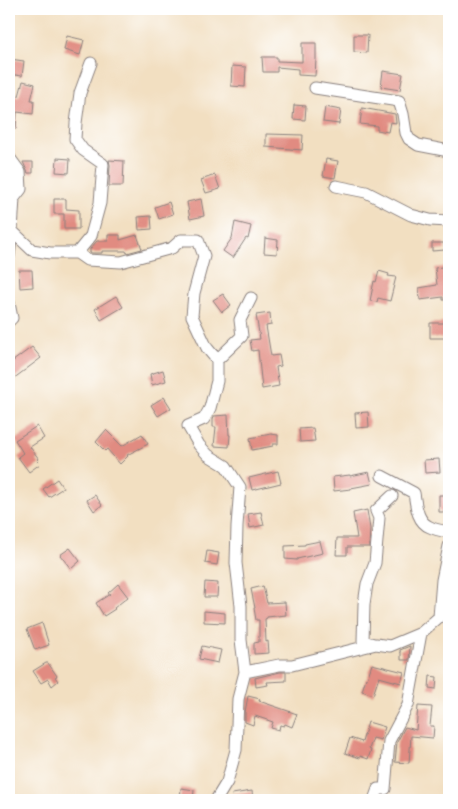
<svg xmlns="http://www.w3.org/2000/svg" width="458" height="809" font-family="'IM FELL DW Pica',serif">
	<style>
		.building { fill: #e18b81 }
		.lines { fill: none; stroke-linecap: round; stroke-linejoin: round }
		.minor-casing { stroke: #8a807e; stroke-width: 13 }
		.minor { stroke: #fff; stroke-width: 11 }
	</style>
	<rect width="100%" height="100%" fill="#fff"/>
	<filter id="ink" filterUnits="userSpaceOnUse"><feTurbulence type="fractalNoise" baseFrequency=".02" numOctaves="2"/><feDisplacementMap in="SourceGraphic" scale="10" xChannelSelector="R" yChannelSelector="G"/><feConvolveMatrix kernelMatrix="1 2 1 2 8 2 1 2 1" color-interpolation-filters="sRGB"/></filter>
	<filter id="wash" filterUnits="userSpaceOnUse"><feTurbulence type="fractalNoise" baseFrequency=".0096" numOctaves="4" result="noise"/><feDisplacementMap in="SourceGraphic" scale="20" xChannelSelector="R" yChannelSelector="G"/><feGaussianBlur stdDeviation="1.12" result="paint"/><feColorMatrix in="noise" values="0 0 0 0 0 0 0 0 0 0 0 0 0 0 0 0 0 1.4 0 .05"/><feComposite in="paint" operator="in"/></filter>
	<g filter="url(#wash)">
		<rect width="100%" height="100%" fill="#f2dfc1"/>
		<g id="blocks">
			<path class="building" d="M354 35H368L367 53 354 52Z
				M67 36 84 40 80 55 64 50Z
				M302 43H316V59L315 76 298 75V69L277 67V72H263L262 57H277V61L302 62Z
				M10 59 24 61 22 76 9 74Z
				M232 66 246 67 245 87 231 86Z
				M383 71 403 74 400 90 381 87Z
				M23 81 35 84 31 100H34L33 114 17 112 16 129H9V95L19 96Z
				M294 105 306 106 305 120 293 119Z
				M325 107 341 110 339 124 323 122Z
				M362 108 395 114 396 123 390 122 388 132 377 130V126L360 124Z
				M266 134 303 135 302 150 266 147Z
				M57 158 70 159 69 173 56 172Z
				M326 159 338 161 335 178 323 176Z
				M109 160 124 161 123 186H109L110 165Z
				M23 162H33V173H28Z
				M215 175 220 189 206 193 201 180Z
				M54 199H66V209L79 210V229H64V214H54Z
				M201 199 204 216 190 219 187 202Z
				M169 202 173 214 159 219 155 207Z
				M151 216 152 229 139 230 138 217Z
				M235 222 251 226 248 239 246 238 233 258 223 251 232 238Z
				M108 235H120V240L137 235 142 249 127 253 126 251H102V253H90V249L97 241H108Z
				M265 238 278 240 277 254 264 253Z
				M432 243H444L445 250 432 251Z
				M449 266V300H443V297L420 300 419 288 437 285 435 268Z
				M19 270H32L33 287 20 288Z
				M379 271 389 274 388 276 396 277 390 301 378 298 377 302 370 301 374 281 376 282Z
				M223 294 231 305 222 312 213 300Z
				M116 296 123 307 101 320 95 309Z
				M270 313 271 325 266 326 271 356 279 355 281 366 276 367 279 386 262 389 258 350 252 351 250 340 260 339 256 315Z
				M430 323H449V338H430Z
				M32 347 41 358 9 382V364Z
				M163 370 166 381 152 385 150 374Z
				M164 397 171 408 158 416 151 405Z
				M368 412 369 427 356 428 355 413Z
				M228 415 229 435H230L229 447 214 446 216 427H213V419L214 416Z
				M37 426 44 438 30 447 39 459 37 461 40 464 29 472 18 457 23 453 15 440Z
				M313 428 315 441 300 442 299 429Z
				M106 430 122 446 142 434 148 444 127 455 128 456 120 464 107 449 105 451 96 442Z
				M271 434 278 435V444H273V446L252 450 250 438Z
				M439 459 440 472 425 473 424 460Z
				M278 471 281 483 252 490 249 478Z
				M369 472 372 484 351 488V489L334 491 333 477 350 475V476Z
				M57 479 63 488 49 497 43 489Z
				M95 495 102 505 94 511 87 500Z
				M439 495H449V512H439Z
				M367 510 370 529 369 547H347V555H336L337 538H357L353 513Z
				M261 512 264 525 250 528 248 514Z
				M320 541 323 553 297 559V560L285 559V546L305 545V544Z
				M70 548 80 561 71 569 60 555Z
				M207 551 219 553 217 565 205 563Z
				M205 582 218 583 217 597H204Z
				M118 584 128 597 114 608 115 609 104 616 96 603 110 594 108 593Z
				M263 586 267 603 285 602 286 615 267 617V618L265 619 266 642 268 641 269 653 254 654V643L259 642V620H256L254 608H255L251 589Z
				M204 611 225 613V623L204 622Z
				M42 623 49 645 35 650 27 629Z
				M202 646 221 650 218 663 199 659Z
				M410 646 409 660H401V652H400V650Z
				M46 663H48L57 676 55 677 58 681 52 686 48 679 41 683 33 671Z
				M372 664 404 672 401 683 379 677 373 695 362 691 366 678 367 679Z
				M280 672H286V681L267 682 268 685 256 687 255 678Z
				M430 676 437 677 436 689 429 688Z
				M248 696 260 699 259 701 297 714 292 727 285 724 284 726 280 725 279 730 271 728 273 722 255 716 253 725 245 722V712Z
				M418 706 432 707 430 726H434L433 738 411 736 409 763 395 762 397 742 405 727 416 730Z
				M368 722 385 727 381 740 373 738 369 749 371 750 368 759 360 756V758L345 753 350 738 362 742Z
				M181 788 194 790 193 800H180Z
				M252 791 253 800H233L232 794Z"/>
		</g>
	</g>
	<g filter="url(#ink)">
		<use href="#blocks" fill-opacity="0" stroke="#8a807e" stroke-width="1"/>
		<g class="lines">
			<g class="minor-casing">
				<path id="minor" d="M315 88 399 101 403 114 406 133 409 139 418 145 449 151
					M9 157 20 172 21 189 14 198 12 231 32 250 50 253H77L87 260 121 262 172 248 181 240H198L204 256 194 293 192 316 207 348 217 360 242 336 240 320 251 298
					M336 186 366 192 411 215 430 220 449 221
					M77 253 91 236 100 203 103 164 83 150 75 139 76 123 80 93 91 63
					M9 256 12 231
					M9 303 12 318 9 321
					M382 476 414 493C416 505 417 522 430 527 436 530 443 531 449 532
					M374 644 363 641 364 604 367 584 375 563 379 518 376 511 392 496
					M245 672 279 665H292L376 644 390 646 421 633 439 617 442 580 449 546
					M216 800 227 782 236 750 238 699 245 672 241 640V606L236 563 237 526 240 487 226 466 208 455 199 445 188 426 204 419 210 408 217 381V360
					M374 800 378 789H385L389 741 408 705 421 633"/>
			</g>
			<use href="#minor" class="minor"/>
		</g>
	</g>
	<rect width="458" height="809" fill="none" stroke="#fff" stroke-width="30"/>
</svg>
